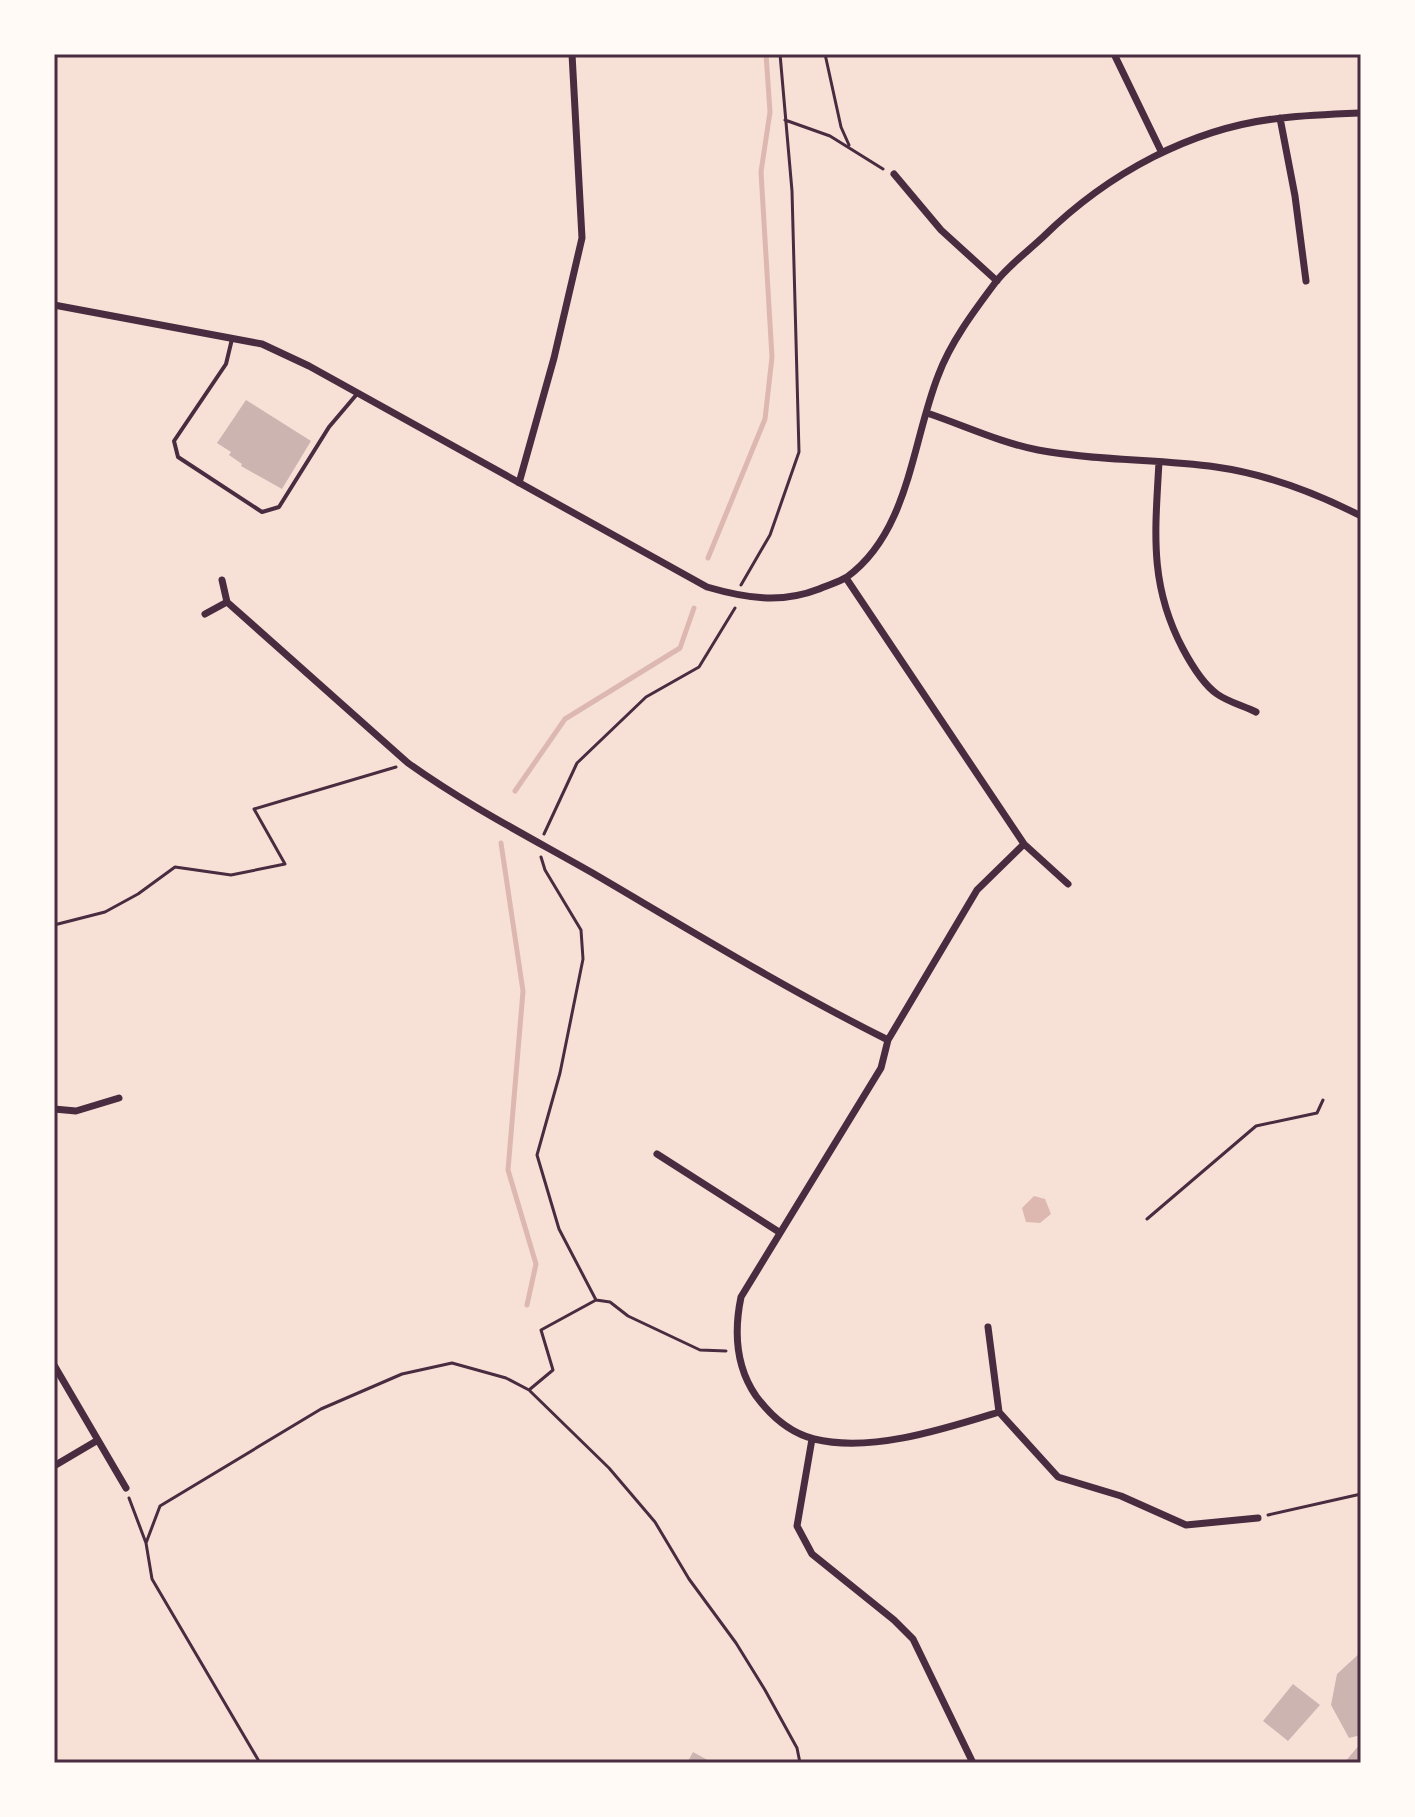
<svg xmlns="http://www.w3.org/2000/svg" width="1415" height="1817" font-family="'Space Grotesk',sans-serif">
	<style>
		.water { fill: #dcb8b0 }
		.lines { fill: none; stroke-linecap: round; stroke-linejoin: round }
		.stream { stroke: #dcb8b0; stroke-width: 5 }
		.building { fill: #ccb4b1 }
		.path { stroke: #4a2c40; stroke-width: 3 }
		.service { stroke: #4a2c40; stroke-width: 4 }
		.minor { stroke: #4a2c40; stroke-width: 7 }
		.neatline { fill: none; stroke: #4a2c40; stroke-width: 3 }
	</style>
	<rect width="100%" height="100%" fill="#f7e1d7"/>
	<path class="water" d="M1034 1196 1045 1199 1051 1214 1040 1223 1026 1222 1022 1208Z"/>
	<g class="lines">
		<path class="stream" d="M708 558 765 419 772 357 761 172 770 112 766 54
			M515 791 565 719 680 648 694 608
			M501 843 523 991 508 1170 536 1264 527 1305"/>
	</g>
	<path class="building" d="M246 400 311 441 282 489 241 466 242 464 229 455 231 452 217 443Z
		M1361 1652V1735L1349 1738 1331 1705 1337 1674Z
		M1293 1684 1320 1705 1288 1741 1263 1721Z
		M1361 1743V1763H1344Z
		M693 1752 713 1763H687Z"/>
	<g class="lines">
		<path class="path" d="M825 54 841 127 849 145
			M785 120 830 136 883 169
			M741 585 770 535 799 452 792 191 780 54
			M544 834 577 763 646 697 699 667 735 608
			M541 857 545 870 581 930 583 959 560 1073 537 1155 559 1229 596 1300
			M54 925 105 912 138 894 175 867 231 875 285 864 254 809 396 767
			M1147 1219 1256 1126 1317 1113 1323 1100
			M530 1391 609 1468 655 1522 689 1579 736 1643 765 1690 797 1748 800 1763
			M129 1498 146 1543
			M1268 1515 1361 1494
			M260 1763 152 1579 146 1543 160 1506 321 1409 402 1374 452 1363 506 1378 529 1390 553 1370 541 1330 596 1300 610 1302 628 1316 700 1350 726 1351"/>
		<path class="service" d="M232 339 226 364 174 441 178 457 262 512 279 507 329 427 357 394"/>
		<path class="minor" d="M1114 54 1161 151
			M1280 118 1295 196 1306 281
			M894 174 941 230 997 281
			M54 305 262 344 309 366 707 587C745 598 781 604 819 589 828 585 839 582 847 577 909 532 912 442 938 376 950 343 974 311 995 283 1008 266 1027 252 1043 237 1107 174 1192 127 1282 118 1308 115 1335 114 1361 113
			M927 413C963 425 1001 443 1038 450 1097 461 1157 459 1216 467 1266 474 1316 493 1361 516
			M1159 462C1155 533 1149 585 1183 649 1191 664 1203 684 1217 694 1228 702 1244 706 1256 712
			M519 483 554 358 582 238 572 54
			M846 578 1024 844 1068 884
			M222 580 227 602 408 763C468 806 533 839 596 875 693 932 788 990 888 1040
			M205 614 227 602
			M54 1109 76 1111 119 1098
			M657 1154 779 1232
			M988 1327 999 1412 1058 1477 1121 1496 1186 1525 1258 1518
			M54 1365 126 1488
			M999 1412C944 1429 871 1453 814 1439 790 1433 770 1415 756 1396 736 1367 734 1331 741 1297L881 1068 888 1040 977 890 1024 844
			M812 1439 797 1526 812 1554 894 1620 913 1639 973 1763
			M54 1466 98 1440"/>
	</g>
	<rect width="1415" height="1817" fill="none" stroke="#fffaf5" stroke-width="112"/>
	<rect x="56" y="56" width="1303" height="1705" class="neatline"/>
</svg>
